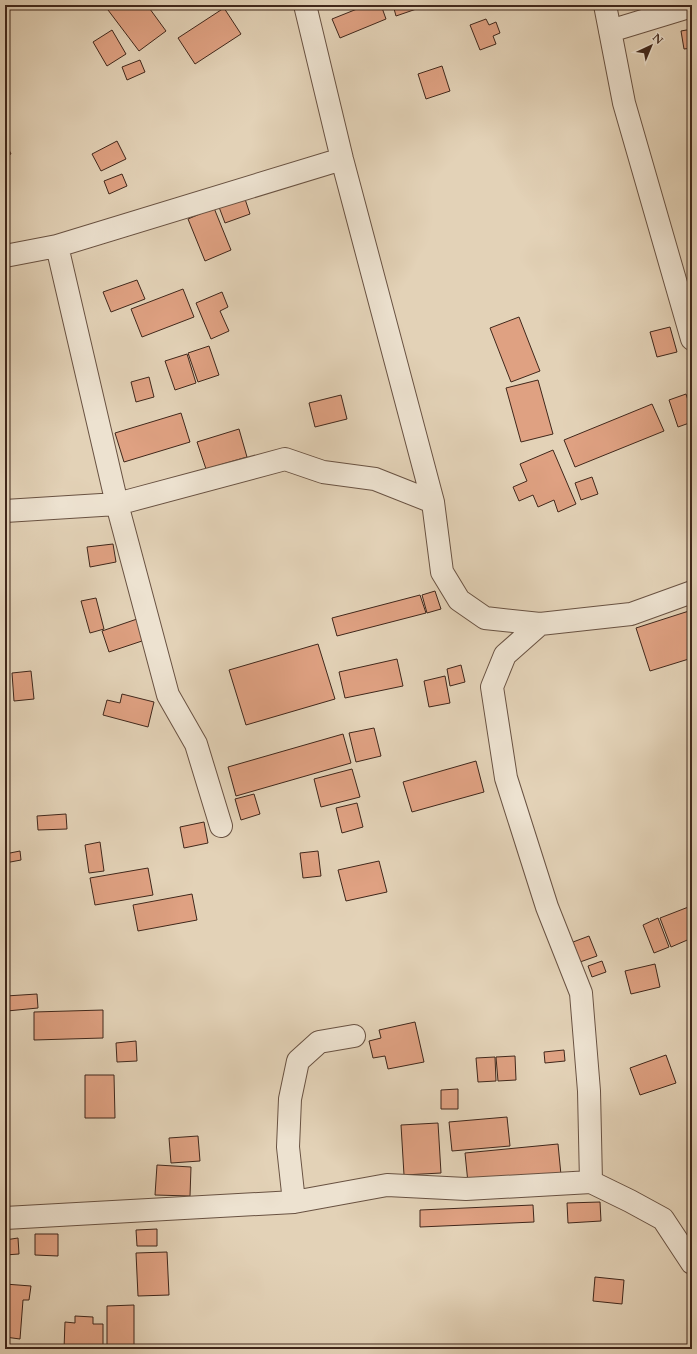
<svg xmlns="http://www.w3.org/2000/svg" width="697" height="1354" font-family="Cardo,serif">
	<style>
		.building { fill: #dfa182; stroke: #40271b }
		.lines { fill: none; stroke-linecap: round; stroke-linejoin: round }
		.minor-casing { stroke: #695242; stroke-width: 24 }
		.minor { stroke: #ede2d0; stroke-width: 22 }
	</style>
	<rect width="100%" height="100%" fill="#e3d2b7"/>
	<filter id="stains"><feTurbulence type="fractalNoise" baseFrequency=".005" numOctaves="4"/><feColorMatrix values="0 0 0 0 .2 0 0 0 0 .09 0 0 0 0 .02 0 0 0 .5 -.17"/></filter>
	<radialGradient id="worn" r=".72"><stop offset=".6" stop-color="#630" stop-opacity="0"/><stop offset="1" stop-color="#630" stop-opacity=".3"/></radialGradient>
	<path class="building" d="M115 5H147L166 31 139 51 108 10Z
		M367 5H381L386 19 340 38 332 19Z
		M393 5H428L396 16Z
		M224 8 241 34 195 64 178 38Z
		M486 19 489 25 496 22 500 33 493 36 496 44 480 50 470 25Z
		M692 29V48L684 49 681 31Z
		M112 30 126 54 107 66 93 42Z
		M140 60 145 72 127 80 122 67Z
		M442 66 450 91 426 99 418 74Z
		M117 141 126 159 101 171 92 154Z
		M5 142 11 154 5 156Z
		M122 174 127 186 109 194 104 181Z
		M242 190 250 214 225 223 216 199Z
		M214 208 231 250 205 261 188 219Z
		M137 280 145 299 111 312 103 292Z
		M183 289 194 317 142 337 131 309Z
		M222 292 228 307 220 311 229 331 211 339 196 303Z
		M519 317 540 371 511 382 490 328Z
		M670 327 677 352 657 357 650 332Z
		M209 346 219 375 198 382 188 353Z
		M187 354 196 383 175 390 165 361Z
		M149 377 154 397 136 402 131 382Z
		M538 380 553 434 521 442 506 388Z
		M686 394 692 413V422L678 427 669 400Z
		M341 395 347 419 315 427 309 403Z
		M652 404 664 431 575 467 564 440Z
		M181 413 190 442 124 462 115 433Z
		M239 429 247 457 206 469 197 442Z
		M553 450 576 504 558 512 554 500 538 507 533 495 519 501 513 487 527 481 520 464Z
		M592 477 598 494 581 500 575 483Z
		M113 544 116 562 90 567 87 547Z
		M435 591 441 609 427 613 422 595Z
		M420 595 426 613 337 636 332 618Z
		M96 598 104 629 90 633 81 601Z
		M692 610V658L650 671 636 628Z
		M140 618 148 639 109 652 102 631Z
		M318 644 335 699 246 725 229 670Z
		M397 659 403 686 345 698 339 672Z
		M461 665 465 682 450 686 447 669Z
		M31 671 34 699 14 701 12 673Z
		M445 676 450 703 429 707 424 681Z
		M122 694 154 702 148 727 103 715 107 700 120 703Z
		M374 728 381 756 356 762 349 733Z
		M343 734 351 763 236 796 228 767Z
		M476 761 484 792 412 812 403 782Z
		M352 769 360 797 321 807 314 779Z
		M254 794 260 814 241 820 235 799Z
		M357 803 363 827 342 833 336 808Z
		M66 814 67 829 38 830 37 816Z
		M204 822 208 843 184 848 180 827Z
		M100 842 104 871 89 873 85 845Z
		M20 851 21 860 5 863V854Z
		M318 851 321 876 303 878 300 853Z
		M379 861 387 892 346 901 338 870Z
		M148 868 153 895 95 905 90 878Z
		M192 894 197 920 138 931 133 905Z
		M691 906 692 938 671 947 660 918Z
		M658 918 669 947 654 953 643 925Z
		M589 936 597 956 580 962 573 942Z
		M602 961 606 972 592 977 588 966Z
		M655 964 660 987 631 994 625 971Z
		M37 994 38 1008 7 1011 6 996Z
		M103 1010V1038L34 1040V1012Z
		M415 1022 424 1062 388 1069 385 1056 373 1058 369 1041 381 1038 379 1030Z
		M136 1041 137 1061 117 1062 116 1043Z
		M564 1050 565 1061 545 1063 544 1052Z
		M666 1055 676 1083 640 1095 630 1068Z
		M515 1056 516 1080 498 1081 496 1057Z
		M495 1057 496 1081 478 1082 476 1058Z
		M85 1075H114L115 1118H85Z
		M458 1089V1109H441V1090Z
		M507 1117 510 1146 452 1151 449 1122Z
		M438 1123 441 1173 404 1175 401 1125Z
		M198 1136 200 1161 171 1163 169 1138Z
		M558 1144 561 1175 468 1183 465 1153Z
		M157 1165 191 1167 190 1196 155 1195Z
		M600 1202 601 1221 568 1223 567 1203Z
		M533 1205 534 1222 420 1227V1210Z
		M157 1229V1246H137L136 1230Z
		M35 1234H58V1256L35 1255Z
		M18 1238 19 1254 5 1255V1240Z
		M167 1252 169 1295 138 1296 136 1253Z
		M595 1277 624 1280 622 1304 593 1301Z
		M5 1284 31 1286 29 1300H23L20 1339 5 1337Z
		M134 1305V1349H107V1306Z
		M75 1316 93 1317V1324H103V1349H64L65 1322 75 1323Z"/>
	<g class="lines">
		<g class="minor-casing">
			<path id="minor" d="M305 5 342 159 433 502 442 572 459 600 485 618 540 624 631 614 692 592
				M605 5 624 103 692 339
				M610 31 692 6
				M57 246 342 159
				M5 256 57 246 117 504 168 695 196 744 221 826
				M5 511 117 504 285 459 323 472 375 479 433 502
				M540 624 505 655 492 687 506 778 547 907 581 993 589 1091 591 1182
				M294 1202 288 1147 290 1099 298 1061 319 1042 354 1036
				M5 1218 294 1202 387 1185 466 1189 591 1182 630 1201 663 1219 692 1263"/>
		</g>
		<use href="#minor" class="minor"/>
	</g>
	<rect width="697" height="1354" fill="none" stroke="#e3d2b7" stroke-width="20"/>
	<rect x="6" y="6" width="685" height="1342" fill="none" stroke="#40271b" stroke-width="2"/>
	<rect x="10" y="10" width="677" height="1334" fill="none" stroke="#40271b"/>
	<g transform="translate(651 46) rotate(44)" stroke="#ede2d0" stroke-width="3" paint-order="stroke">
	<path d="M0-3L7 15L0 10L-7 15Z" fill="#40271b"/>
	<text y="-6" font-size="11" font-weight="bold" text-anchor="middle" fill="#40271b">N</text>
	</g>
	<rect width="100%" height="100%" filter="url(#stains)"/>
	<rect width="100%" height="100%" fill="url(#worn)"/>
</svg>
